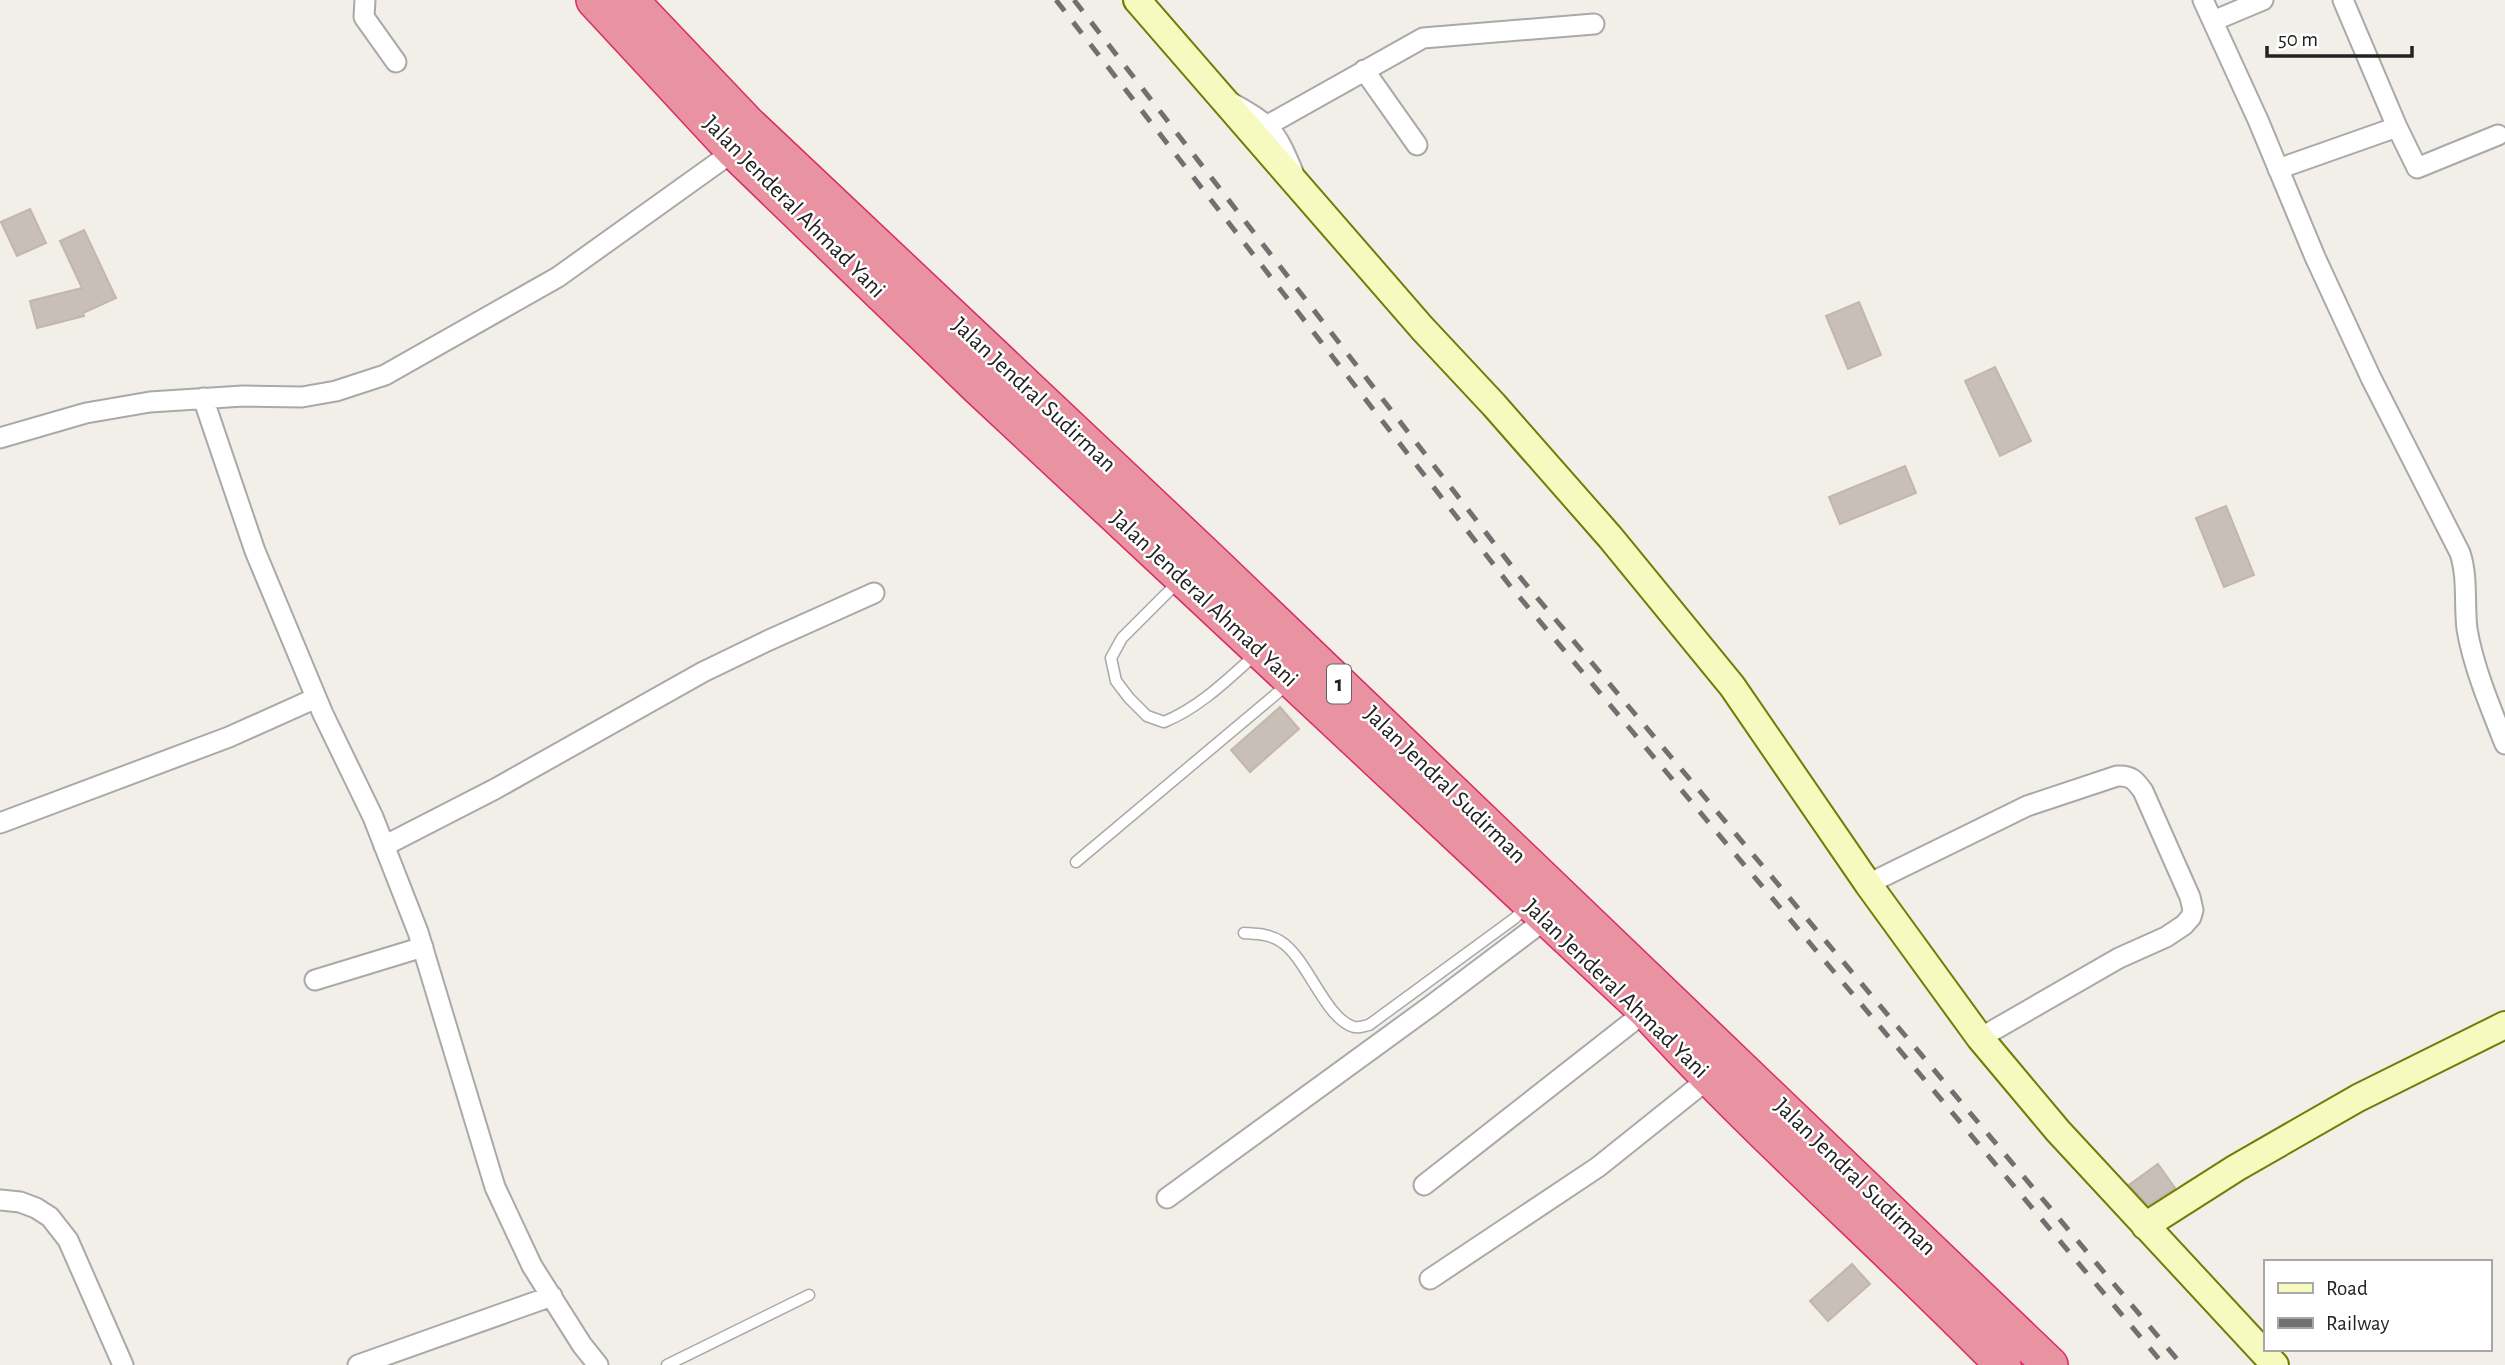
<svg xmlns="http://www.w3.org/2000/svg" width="2505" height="1365" font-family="'Alegreya Sans',sans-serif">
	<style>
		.building { fill: #c7bfb8; stroke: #c4b6ab; stroke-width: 2 }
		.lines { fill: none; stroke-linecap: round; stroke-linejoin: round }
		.lane-casing { stroke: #a9a9a9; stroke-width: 13 }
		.street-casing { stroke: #a9a9a9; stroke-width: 23 }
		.secondary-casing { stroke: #707d05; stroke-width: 30 }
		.highway-casing { stroke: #dc2a67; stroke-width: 38 }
		.lane { stroke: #fff; stroke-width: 10 }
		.street { stroke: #fff; stroke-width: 19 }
		.secondary { stroke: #f7fabf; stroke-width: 26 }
		.highway { stroke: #e892a2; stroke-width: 35 }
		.rail { stroke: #707070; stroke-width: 5; stroke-dasharray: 14 14; stroke-linecap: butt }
		.labels { text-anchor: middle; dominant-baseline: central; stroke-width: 5; stroke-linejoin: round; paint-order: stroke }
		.shield { fill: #fff; stroke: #646464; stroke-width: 2 }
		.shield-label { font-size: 23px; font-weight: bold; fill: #222 }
		.street-label { font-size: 24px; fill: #222; stroke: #fff }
	</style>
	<rect width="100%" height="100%" fill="#f2efe9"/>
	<path class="building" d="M30 209 46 243 17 256 1 222Z
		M84 230 116 298 83 313 84 316 37 328 30 301 82 288 60 241Z
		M1859 302 1881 355 1848 369 1826 316Z
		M1995 367 2031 441 2000 456 1965 381Z
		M1905 466 1916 493 1840 524 1829 497Z
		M2226 506 2254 575 2224 587 2196 518Z
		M1280 707 1299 729 1250 772 1231 750Z
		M2158 1164 2175 1188 2148 1205 2129 1185Z
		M1852 1264 1870 1284 1828 1321 1810 1301Z"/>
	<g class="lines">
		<g class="lane-casing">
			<path id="lane" d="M1179 581 1122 638 1111 658 1116 681 1129 698 1147 716 1164 722C1200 707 1227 680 1256 654
				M1076 862 1288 684
				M1244 933C1257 934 1269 934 1280 941 1307 957 1325 1019 1354 1027 1358 1028 1364 1026 1369 1025L1515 918 1525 908
				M667 1365 809 1295"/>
		</g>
		<g class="street-casing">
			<path id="street" d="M365 0 364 17 396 62
				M2203 0 2258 120 2315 257 2371 378 2460 553C2468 577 2464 604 2467 629 2473 666 2491 709 2505 744
				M2343 0 2397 127
				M2213 21 2263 0
				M1364 70 1417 145
				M1232 103C1271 125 1276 131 1293 172
				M1268 125 1423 38 1594 24
				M2278 169 2397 127 2417 168 2498 135
				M203 398 255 551 323 714 373 817 418 932 495 1187 532 1266 582 1345 598 1365
				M0 438 86 413 150 402 243 396 302 397 336 391 385 375 558 277 734 151
				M0 823 229 737 316 698
				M384 846 495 789 703 672 767 641 874 593
				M1868 884 2027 806 2117 776C2131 775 2135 780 2143 791L2190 897 2193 910 2191 917 2184 925 2166 937 2119 958 1980 1038
				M315 980 423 947
				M1424 1185 1646 1011
				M1167 1198 1432 1005 1546 919
				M0 1200 20 1202 36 1208 50 1217 68 1240 123 1365
				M1430 1279 1598 1167 1708 1079
				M358 1365 552 1296"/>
		</g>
		<g class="secondary-casing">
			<path id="secondary" d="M1137 0 1422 328 1494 405 1610 537 1732 686 1868 884 1980 1038 2058 1131 2275 1365
				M2145 1226 2236 1168 2358 1098 2505 1025"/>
		</g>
		<g class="highway-casing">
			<path id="highway" d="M594 0 734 151 978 387 1646 1011C1759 1135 1886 1245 2003 1365
				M630 0 748 124 1207 557 2050 1365"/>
		</g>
		<use href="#lane" class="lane"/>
		<use href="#street" class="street"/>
		<use href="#secondary" class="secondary"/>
		<use href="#highway" class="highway"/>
		<path class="rail" d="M1056 0 1511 587 2164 1365
			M1074 0 1524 582 2182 1365"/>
	</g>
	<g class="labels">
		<rect class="shield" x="1327" y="664.5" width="24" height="39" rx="5"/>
		<g class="shield-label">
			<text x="1339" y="684">1</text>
		</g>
		<g class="street-label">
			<text transform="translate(794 207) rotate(45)">Jalan Jenderal Ahmad Yani</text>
			<text transform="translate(1034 395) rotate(43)">Jalan Jendral Sudirman</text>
			<text transform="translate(1204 599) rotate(43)">Jalan Jenderal Ahmad Yani</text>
			<text transform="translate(1445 785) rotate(44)">Jalan Jendral Sudirman</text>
			<text transform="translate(1616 989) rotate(44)">Jalan Jenderal Ahmad Yani</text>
			<text transform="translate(1855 1177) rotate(44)">Jalan Jendral Sudirman</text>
		</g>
	</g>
	<rect x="2264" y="1260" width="228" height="91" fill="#ffffff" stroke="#a7a7a7" stroke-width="2"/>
	<rect x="2278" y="1283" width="35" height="10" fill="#f7fabf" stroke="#a7a7a7" stroke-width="2"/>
	<text x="2326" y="1295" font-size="21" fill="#222222">Road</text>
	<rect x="2278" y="1318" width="35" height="10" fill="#707070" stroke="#a7a7a7" stroke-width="2"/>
	<text x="2326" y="1330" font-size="21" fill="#222222">Railway</text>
	<path d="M2267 46v10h145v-10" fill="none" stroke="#222222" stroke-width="3.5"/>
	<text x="2278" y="46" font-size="21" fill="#222222" stroke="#ffffff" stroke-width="5" paint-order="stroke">50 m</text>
</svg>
